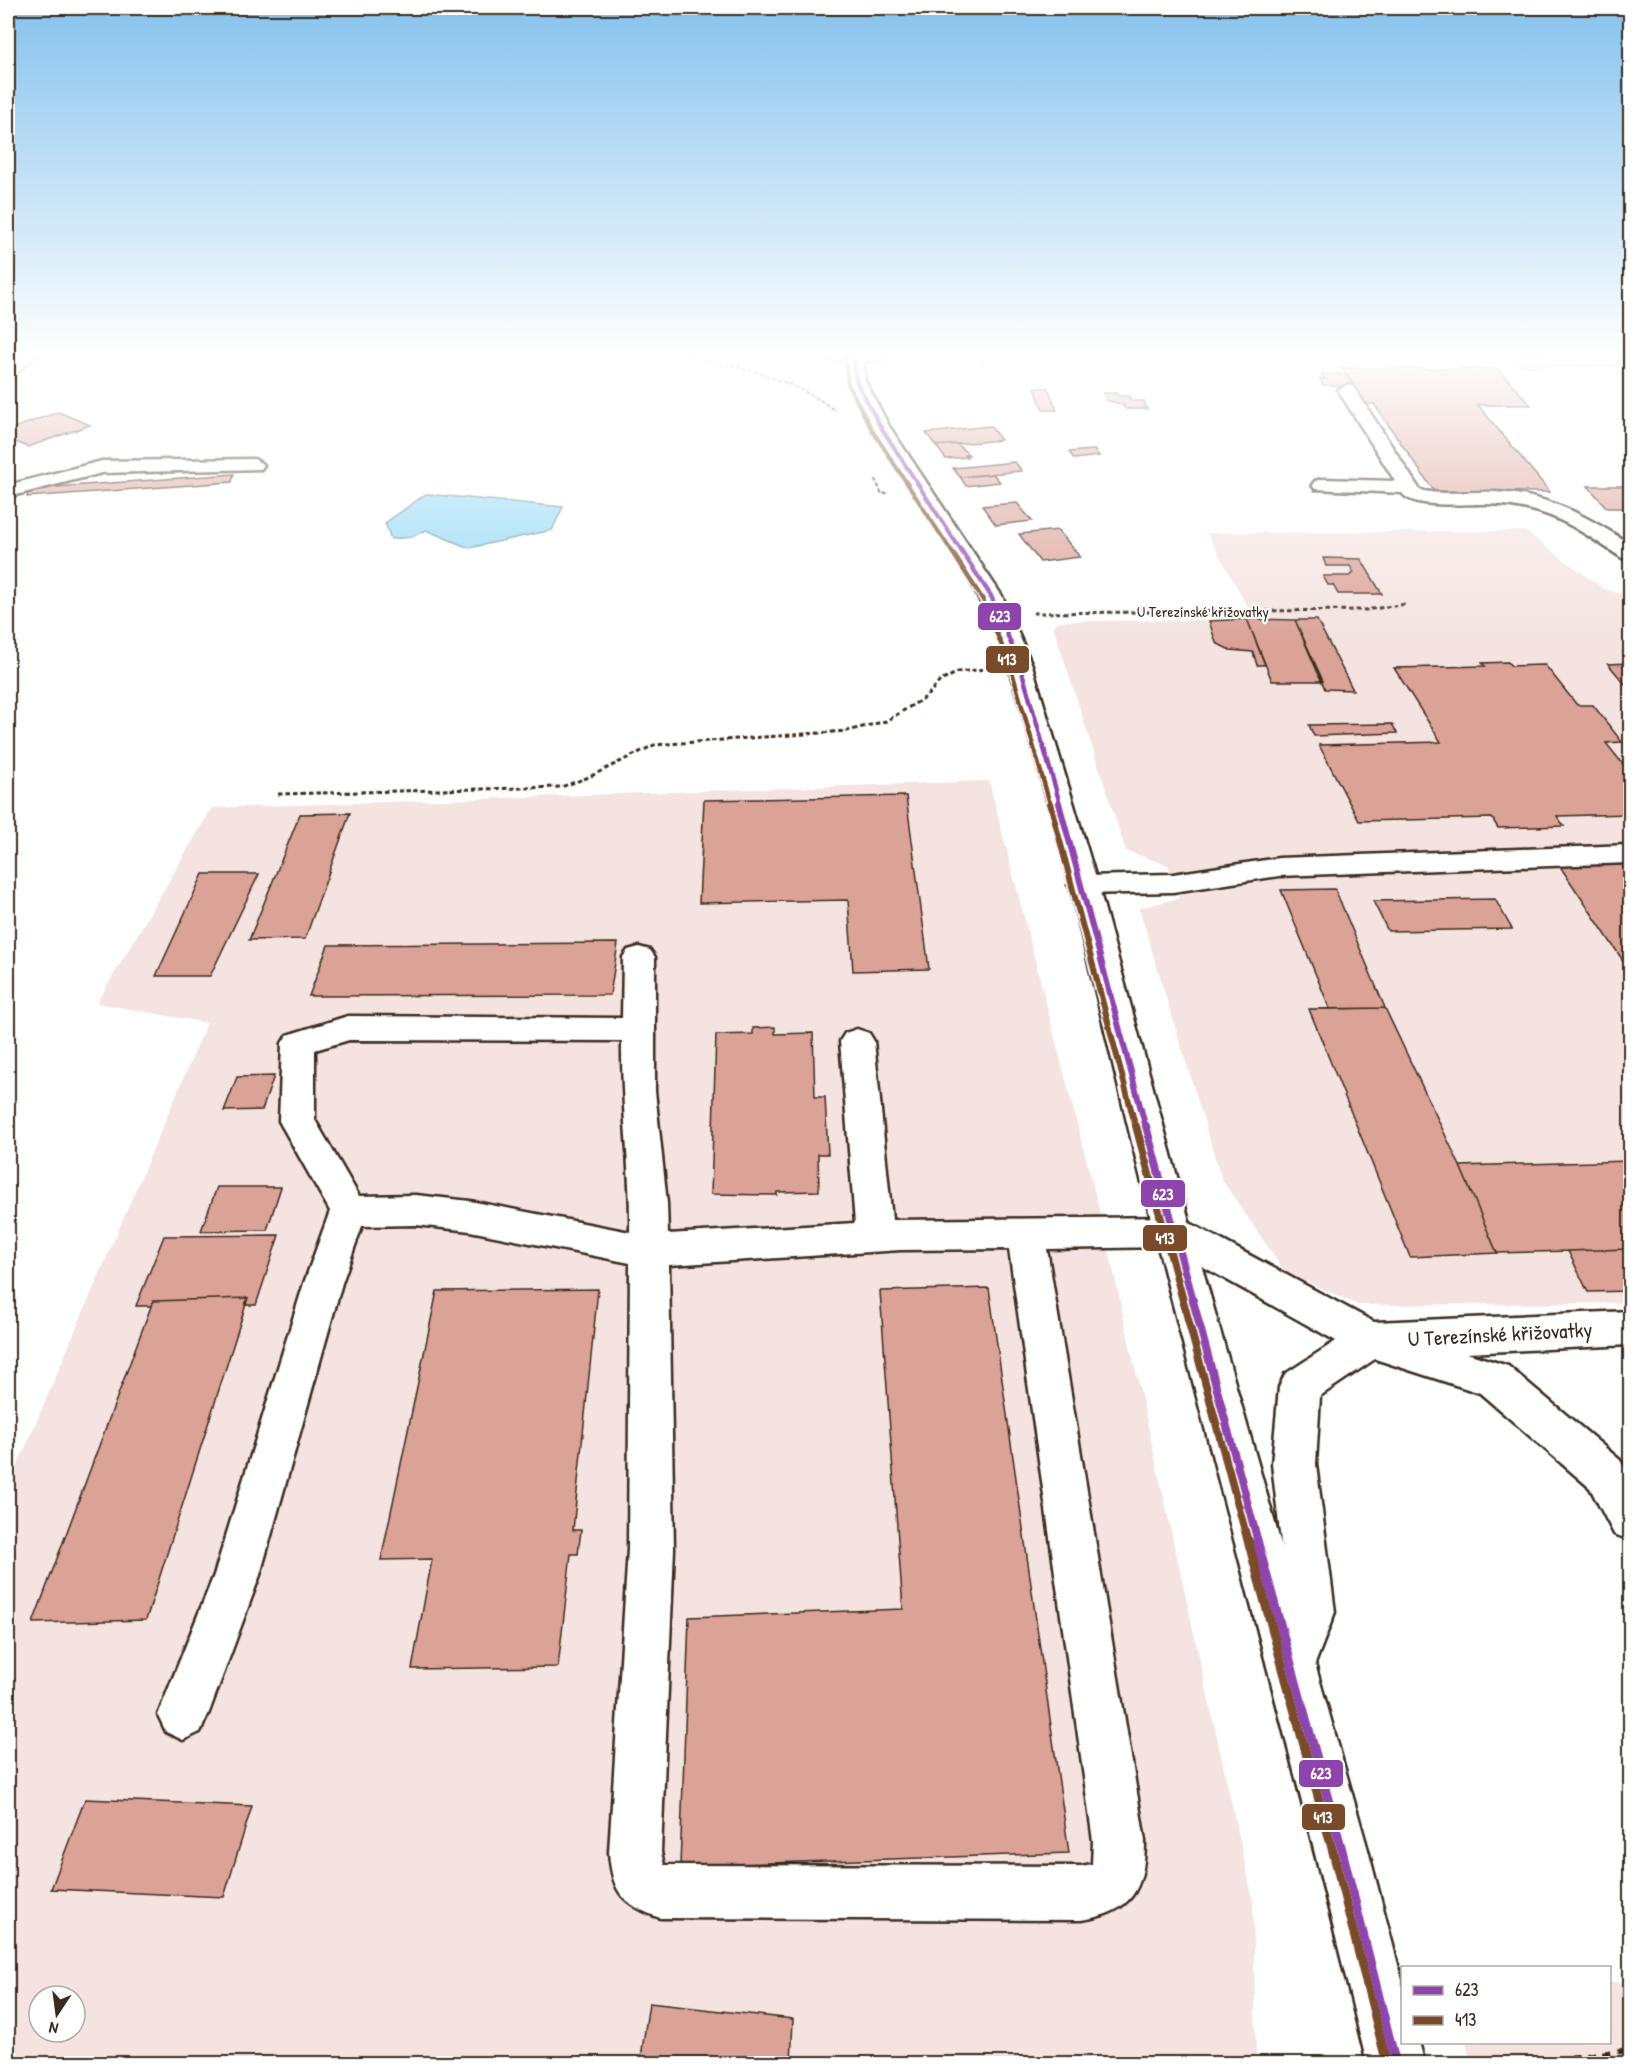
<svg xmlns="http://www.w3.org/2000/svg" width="1638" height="2071" font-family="'Patrick Hand',sans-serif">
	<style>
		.built { fill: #f4e3e0; fill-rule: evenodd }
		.green { fill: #b3eaac; stroke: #778a65; stroke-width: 1.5 }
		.water { fill: #93d8f5; stroke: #70929f; stroke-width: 1.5 }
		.building { fill: #dba298; stroke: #3b2a1e; stroke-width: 1.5 }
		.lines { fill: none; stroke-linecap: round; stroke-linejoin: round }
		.minor-casing { stroke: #3b2a1e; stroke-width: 5 }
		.major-casing { stroke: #3b2a1e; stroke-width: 5 }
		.path-far2 { stroke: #3b2a1e; stroke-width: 2; stroke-dasharray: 4 2; stroke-linecap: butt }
		.path-far1 { stroke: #3b2a1e; stroke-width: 3; stroke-dasharray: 4.5 3; stroke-linecap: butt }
		.path { stroke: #3b2a1e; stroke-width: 6; stroke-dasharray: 9 7; stroke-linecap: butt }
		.minor { fill: #fff; fill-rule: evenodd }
		.major { fill: #fff; fill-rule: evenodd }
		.bus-1-far4-casing { stroke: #fff; stroke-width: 6 }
		.bus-1-far3-casing { stroke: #fff; stroke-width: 8 }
		.bus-1-far2-casing { stroke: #fff; stroke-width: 10 }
		.bus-1-far1-casing { stroke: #fff; stroke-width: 12 }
		.bus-1-casing { stroke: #fff; stroke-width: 14 }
		.bus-2-far4-casing { stroke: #fff; stroke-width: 6 }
		.bus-2-far3-casing { stroke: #fff; stroke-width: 8 }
		.bus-2-far2-casing { stroke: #fff; stroke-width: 10 }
		.bus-2-far1-casing { stroke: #fff; stroke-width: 12 }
		.bus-2-casing { stroke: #fff; stroke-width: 14 }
		.bus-1-far4 { stroke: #8e44ad; stroke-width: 4 }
		.bus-1-far3 { stroke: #8e44ad; stroke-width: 4.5 }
		.bus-1-far2 { stroke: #8e44ad; stroke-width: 6 }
		.bus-1-far1 { stroke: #8e44ad; stroke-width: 8 }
		.bus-1 { stroke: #8e44ad; stroke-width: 9 }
		.bus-2-far4 { stroke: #7a4b2a; stroke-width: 4 }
		.bus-2-far3 { stroke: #7a4b2a; stroke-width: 4.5 }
		.bus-2-far2 { stroke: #7a4b2a; stroke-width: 6 }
		.bus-2-far1 { stroke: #7a4b2a; stroke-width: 8 }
		.bus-2 { stroke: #7a4b2a; stroke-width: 9 }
		.labels { text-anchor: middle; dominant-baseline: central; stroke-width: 4.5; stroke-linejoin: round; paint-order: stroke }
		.far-street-label { font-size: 15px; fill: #3b2a1e; stroke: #fff }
		.near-street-label { font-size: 21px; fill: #3b2a1e; stroke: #fff }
		.line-badge { stroke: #fff; stroke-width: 2 }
		.badge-label { font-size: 16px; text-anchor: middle; font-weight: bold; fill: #fff }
	</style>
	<rect width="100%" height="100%" fill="#fff"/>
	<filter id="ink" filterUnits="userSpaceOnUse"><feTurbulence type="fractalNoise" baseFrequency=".0167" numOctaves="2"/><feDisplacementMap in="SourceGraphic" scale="12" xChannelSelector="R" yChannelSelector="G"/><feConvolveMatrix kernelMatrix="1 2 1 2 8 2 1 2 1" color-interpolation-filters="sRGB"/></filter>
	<g filter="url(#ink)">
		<path class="built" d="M1525 531 1604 589 1630 597V1303L1358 1305 1285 1272 1222 1180 1139 908 1179 898 1168 865 1126 851 1053 626 1058 621 1255 620 1207 533Z
			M989 781 1105 1233 1253 1900 1256 2063 8 2064V1488L207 1023 97 1003 212 808ZM39 1996H75V2032H39Z
			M1610 1982 1630 1983V2063H1471L1466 2043 1610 2042Z"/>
		<path class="green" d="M8 354H40L8 384Z
			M1506 354H1630V366H1521Z"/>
		<path class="water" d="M426 494 563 507 552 530 469 548 426 530 412 537 391 539 385 523Z"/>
		<path class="building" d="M1342 368 1498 369 1531 405H1478L1550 492 1434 491 1374 404H1366Z
			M1321 374H1346L1355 387 1323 385 1320 379H1325Z
			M1035 388H1048L1057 410H1043Z
			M1103 393H1116L1118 396H1129L1131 401H1144L1147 409H1125L1123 405 1106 400Z
			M58 412 90 425 28 447 8 439V430Z
			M990 426 1001 440 936 446 926 433Z
			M957 444 969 455H965L967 457 946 459 936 446Z
			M1094 450 1099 456 1074 459 1069 452Z
			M1015 462 1022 471 960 477 953 468Z
			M234 474 232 482 27 497 29 489Z
			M993 474 1000 482 966 486 960 477Z
			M1588 486H1630V512L1627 508H1607Z
			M1017 503 1032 521 996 525 982 506Z
			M1058 530 1080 557 1040 562 1019 534Z
			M1323 558 1361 559 1382 594H1338L1333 585H1328L1323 576H1349L1354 573 1350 566H1326Z
			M1247 619 1295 620 1323 681H1272Z
			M1247 619 1265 665H1257L1253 652 1230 650 1216 643 1209 621Z
			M1295 620H1317L1353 690 1325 689Z
			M1508 662 1511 666 1545 665 1577 705H1593L1622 742 1606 743 1630 773V814L1557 816 1564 826 1498 828 1492 818 1359 821 1319 745 1441 742 1394 668 1485 666 1482 663Z
			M1630 663V690L1608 664Z
			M1392 724 1397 733 1314 736 1309 725Z
			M906 796 929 969 853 971 848 900 699 903 704 800Z
			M350 813 305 939 249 940 300 814Z
			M1630 864V967L1628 968 1559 865Z
			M203 874H259L210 976H156Z
			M1335 889 1385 1008 1330 1009 1281 890Z
			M1495 899 1512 929 1388 931 1373 901Z
			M618 943 610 995 309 996 328 945Z
			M1385 1008 1460 1166 1497 1253 1410 1257 1309 1009Z
			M775 1027V1034L813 1033 815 1097H825L828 1154H818L819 1191 777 1192V1195L711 1194 716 1035 753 1034V1028Z
			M274 1076 262 1110 224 1111 237 1077Z
			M1630 1161V1249L1568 1251 1497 1253 1460 1166Z
			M217 1187H281L267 1230 201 1231Z
			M279 1235 256 1305H245L248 1298 153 1301 151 1306H136L164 1236Z
			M1630 1249V1291L1588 1292 1568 1251Z
			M989 1288 1069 1853 680 1866 689 1617 903 1609 880 1291Z
			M598 1289 573 1530H581L578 1554H571L558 1667 412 1669 432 1559 381 1560 437 1291Z
			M248 1298 146 1620 33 1623 153 1301Z
			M85 1799 252 1806 224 1897 51 1889Z
			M649 2003 793 2019 791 2064H640Z"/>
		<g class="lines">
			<g class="minor-casing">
				<path id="minor" d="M1347 385 1353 386 1420 490C1443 496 1471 491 1494 492 1548 494 1587 516 1630 544V559L1622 558C1573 526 1548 506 1487 504 1467 503 1414 510 1402 493L1315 489 1312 485 1315 481 1322 479 1395 481 1338 390Z
					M254 459 264 465 261 469 102 473 8 497V485L102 461Z
					M1630 845V863L1279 876 1173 892 1083 894 1073 892 1068 885 1073 878 1083 876 1173 874 1279 858Z
					M639 947 650 950 655 957V1091L667 1203 668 1234 855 1223 840 1041 845 1033 857 1029 869 1033 874 1041 892 1220 1173 1217 1186 1221 1374 1322 1630 1311V1345L1467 1353 1508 1366 1620 1460 1630 1477V1540L1614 1534 1590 1488 1480 1393 1375 1359 1320 1396 1316 1464 1335 1612 1308 1682 1291 1689 1274 1682 1267 1665 1289 1612 1272 1464 1279 1387 1285 1374 1336 1341 1168 1247 1047 1249 1145 1841C1145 1890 1131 1913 1081 1920L660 1918C622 1904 612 1892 609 1852L628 1549 630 1263 470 1231 416 1225 362 1226 342 1283 260 1575 208 1715 200 1732 183 1740 166 1732 158 1715 214 1575 304 1283 330 1211 279 1121 282 1043 287 1035 348 1016 622 1018 623 957 628 950ZM349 1040 622 1041C621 1105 631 1168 630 1232L470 1201 416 1195 359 1196 315 1120V1050ZM1009 1249 1093 1841 1092 1864 1081 1866 664 1865 661 1852 674 1549 669 1265 901 1250Z"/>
			</g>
			<g class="major-casing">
				<path id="major" d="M822 354H889L887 358 863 361 865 381 889 426 1002 596 1032 665 1098 885 1192 1232 1368 1850 1402 1980V2042H1419L1425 2064H1367C1300 1786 1226 1511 1155 1235 1107 1047 1067 855 1009 669 986 596 941 536 901 473 879 439 849 402 846 361L824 358Z"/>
			</g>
			<path class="path-far2" d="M672 354C731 364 787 375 836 411
				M981 354 983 365
				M739 366 741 354
				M8 382 39 354
				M875 479 882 494 888 493"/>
			<path class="path-far1" d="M1033 613 1365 610 1407 604
				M278 794 561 787 589 777 654 745 847 731 886 721 926 697 939 682 958 672 986 669"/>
			<path class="path" d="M1523 2064 1630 2050"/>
			<use href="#minor" class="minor"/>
			<use href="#major" class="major"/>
			<g class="bus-1-far4-casing">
				<path id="bus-1-far4" d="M854 357 856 381 880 426 962 552"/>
			</g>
			<g class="bus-1-far3-casing">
				<path id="bus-1-far3" d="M961 550 991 596 1020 665 1060 804"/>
			</g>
			<g class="bus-1-far2-casing">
				<path id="bus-1-far2" d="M1059 803 1146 1128"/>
			</g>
			<g class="bus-1-far1-casing">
				<path id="bus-1-far1" d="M1146 1126 1258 1542"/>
			</g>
			<g class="bus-1-casing">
				<path id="bus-1" d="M1257 1540 1342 1850 1396 2064"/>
			</g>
			<g class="bus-2-far4-casing">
				<path id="bus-2-far4" d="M845 358 848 384 872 430 952 552"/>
			</g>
			<g class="bus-2-far3-casing">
				<path id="bus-2-far3" d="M951 550 983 600 1011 668 1050 804"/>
			</g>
			<g class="bus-2-far2-casing">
				<path id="bus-2-far2" d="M1050 803 1136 1128"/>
			</g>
			<g class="bus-2-far1-casing">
				<path id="bus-2-far1" d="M1136 1126 1248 1542"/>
			</g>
			<g class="bus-2-casing">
				<path id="bus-2" d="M1248 1540 1333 1852 1387 2064"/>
			</g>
			<use href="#bus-1-far4" class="bus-1-far4"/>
			<use href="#bus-1-far3" class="bus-1-far3"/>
			<use href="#bus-1-far2" class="bus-1-far2"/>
			<use href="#bus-1-far1" class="bus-1-far1"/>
			<use href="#bus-1" class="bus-1"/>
			<use href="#bus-2-far4" class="bus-2-far4"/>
			<use href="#bus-2-far3" class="bus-2-far3"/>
			<use href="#bus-2-far2" class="bus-2-far2"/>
			<use href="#bus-2-far1" class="bus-2-far1"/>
			<use href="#bus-2" class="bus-2"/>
		</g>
	</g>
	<linearGradient id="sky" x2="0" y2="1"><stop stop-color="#86c2ed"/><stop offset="0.55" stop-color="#fff"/><stop offset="1" stop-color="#fff" stop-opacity="0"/></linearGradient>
	<rect width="1638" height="644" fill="url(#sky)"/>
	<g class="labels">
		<g class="far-street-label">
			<text x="1203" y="611">U Terezínské křižovatky</text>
		</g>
		<g class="near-street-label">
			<text transform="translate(1500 1334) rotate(-3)">U Terezínské křižovatky</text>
		</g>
	</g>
	<g class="line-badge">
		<rect x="977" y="602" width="45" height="29" rx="6" fill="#8e44ad"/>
		<rect x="985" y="645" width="45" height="29" rx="6" fill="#7a4b2a"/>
		<rect x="1140" y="1179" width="46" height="29" rx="6" fill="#8e44ad"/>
		<rect x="1142" y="1224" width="46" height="28" rx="6" fill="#7a4b2a"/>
		<rect x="1298" y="1759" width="46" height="29" rx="6" fill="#8e44ad"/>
		<rect x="1301" y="1803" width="45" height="28" rx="6" fill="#7a4b2a"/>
	</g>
	<g class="badge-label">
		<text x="1000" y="622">623</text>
		<text x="1007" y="665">413</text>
		<text x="1163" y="1200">623</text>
		<text x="1165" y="1244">413</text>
		<text x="1321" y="1779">623</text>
		<text x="1323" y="1823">413</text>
	</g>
	<rect width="1638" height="2071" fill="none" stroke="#fff" stroke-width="30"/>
	<rect x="15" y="15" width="1608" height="2041" fill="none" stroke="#3b2a1e" stroke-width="2" filter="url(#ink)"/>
	<rect x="1401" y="1966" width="210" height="78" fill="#ffffff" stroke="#b1aaa5" stroke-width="1.5"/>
	<rect x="1413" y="1986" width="30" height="9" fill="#8e44ad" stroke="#b1aaa5" stroke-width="1.5"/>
	<text x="1455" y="1996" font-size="18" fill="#3b2a1e">623</text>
	<rect x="1413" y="2016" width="30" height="9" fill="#7a4b2a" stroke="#b1aaa5" stroke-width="1.5"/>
	<text x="1455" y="2026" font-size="18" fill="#3b2a1e">413</text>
	<g transform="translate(57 2014) rotate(193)"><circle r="28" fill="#ffffff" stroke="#b1aaa5" stroke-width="1.5"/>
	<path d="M0-4.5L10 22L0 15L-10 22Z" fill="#3b2a1e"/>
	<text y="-9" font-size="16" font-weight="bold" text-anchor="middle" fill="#3b2a1e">N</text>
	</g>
</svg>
